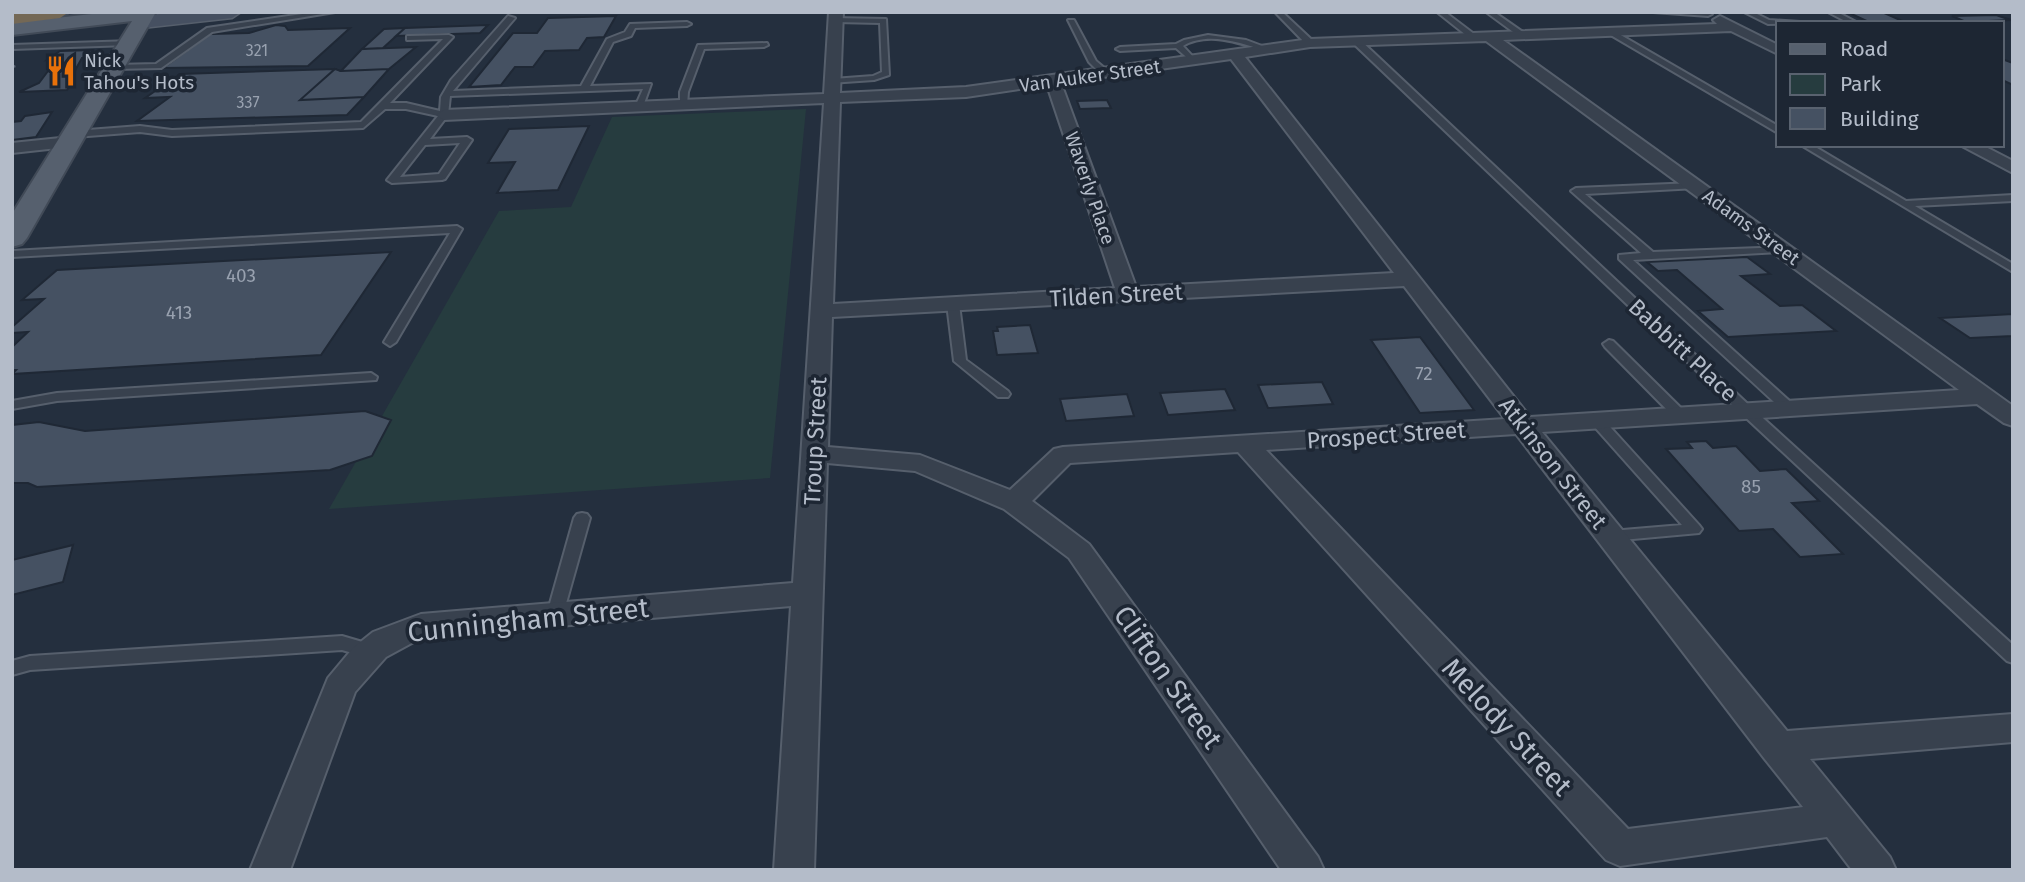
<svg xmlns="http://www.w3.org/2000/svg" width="2025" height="882" font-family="'Fira Sans',sans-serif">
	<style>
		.green { fill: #263c3f }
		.building { fill: #455162; stroke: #1f2835; stroke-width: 2 }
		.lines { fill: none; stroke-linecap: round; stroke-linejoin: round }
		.lane-casing { stroke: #565f6c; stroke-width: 4 }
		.street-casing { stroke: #565f6c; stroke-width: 4 }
		.secondary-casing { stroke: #565f6c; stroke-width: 3 }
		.primary-casing { stroke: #414a57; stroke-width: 4 }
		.highway-casing { stroke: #434c59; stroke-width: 4 }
		.lane { fill: #38414e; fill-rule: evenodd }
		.street { fill: #38414e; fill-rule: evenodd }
		.secondary { fill: #465061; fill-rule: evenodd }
		.primary { fill: #56606e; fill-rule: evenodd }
		.highway { fill: #746855; fill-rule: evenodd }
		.rail { stroke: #5a6575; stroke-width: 2.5; stroke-dasharray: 3.5 3.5; stroke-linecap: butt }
		.labels { text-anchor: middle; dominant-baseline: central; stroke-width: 7; stroke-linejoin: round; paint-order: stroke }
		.far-number-label { font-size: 16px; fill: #98a1af }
		.far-poi-label { font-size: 19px; fill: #b4bcc9; stroke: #1d2633; text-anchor: start }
		.far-street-label { font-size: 19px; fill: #b4bcc9; stroke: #1d2633 }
		.number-label { font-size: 19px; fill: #98a1af }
		.street-label { font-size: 23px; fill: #b4bcc9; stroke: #1d2633 }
		.near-street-label { font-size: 28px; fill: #b4bcc9; stroke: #1d2633 }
	</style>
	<rect width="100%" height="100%" fill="#242f3e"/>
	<path class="green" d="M806 109 770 478 329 509 499 211 571 207 612 117Z"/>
	<path class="building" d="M1847 12H1882L1907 23H1871Z
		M1996 15 2011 20 1966 22 1952 16Z
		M616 16 604 37 587 38 579 50 545 51 533 67H515L501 85 469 87 513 33H537L548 18Z
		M276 25 285 26 288 30 350 28 308 66 163 68 210 34 249 33Z
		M488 25 480 33 396 36 405 28Z
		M405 28 383 48 362 49 384 29Z
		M416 47 389 69 341 71 362 49Z
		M93 50 90 57 82 58 68 83H72L67 90 19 92 39 83 57 59 47 60 60 51Z
		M2002 59 2013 63V85L2002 80Z
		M335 69 300 100 364 97 347 115 137 121 170 97 145 98 180 74Z
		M335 69 341 71 389 69 364 97 300 100Z
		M1107 100 1111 108 1080 109 1077 101Z
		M52 112 36 137 12 140V122L21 121 25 116Z
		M589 126 558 190 497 193 515 162 488 163 509 129Z
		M391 252 321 355 12 374 16 370H12V347L28 332 12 333V327L44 299 22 300 57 270Z
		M1747 257 1770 274 1741 276 1780 306 1802 305 1836 331 1728 337 1698 311 1722 309 1677 270 1658 271 1647 262Z
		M2013 314V336L1970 338 1940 318Z
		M1030 325 1038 353 997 355 993 331H998L997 327Z
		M1420 337 1474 410 1420 413 1371 340Z
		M1322 382 1333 404 1268 408 1258 385Z
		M1225 389 1235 410 1168 415 1160 393Z
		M1127 394 1134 416 1066 421 1060 399Z
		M365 411 391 420 372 456 330 470 37 487 28 483H12V425L39 422 85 431Z
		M1706 441 1713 448 1736 446 1760 471 1786 469 1819 501 1792 503 1843 554 1800 557 1773 529 1739 531 1666 449 1692 448 1687 442Z
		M73 545 63 582 12 595V560Z"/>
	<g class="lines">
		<g class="lane-casing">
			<path id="lane" d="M316 12H335L212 32 161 68 115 69 111 67 115 65 156 64 207 28Z
				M1275 12H1282L1313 41V45H1307Z
				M1437 12H1445L1478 37 1471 39Z
				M1486 12H1494L1527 35 1520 37Z
				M1653 12H1709L1712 14 1708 16Z
				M1744 12H1753L1769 20 1815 23 1768 24Z
				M1828 12H1837L1858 23H1849Z
				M508 16 515 18 453 91 581 86 607 39 625 32 630 24 687 22 691 24 687 26 635 28 631 36 613 42 590 86 651 84 642 109 635 107 643 89 450 96 448 115 430 139 467 137 472 140 445 179 442 180 392 183 387 180 438 116 406 109H385L363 128 172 136 140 132 75 137 71 134 75 131 140 126 172 130 361 122 443 39 407 40V36H410L449 35 453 37 390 103H406L440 111 441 97 451 80ZM460 143 439 174 400 177 425 145Z
				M833 18 886 19 889 75 874 80 830 83 829 81 833 79 873 76 882 72 880 23 836 22Z
				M1068 20H1074L1096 61 1108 71V75H1102L1089 62Z
				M1612 30 1778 126V133L1609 34 1608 32Z
				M1208 35 1246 40 1270 49 1266 51C1240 43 1208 31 1183 46L1196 60 1192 62 1176 48 1120 51 1116 49 1120 47 1176 44 1184 40Z
				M1353 39H1359L1753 409 2013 645V663L2007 661 1743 415 1353 43Z
				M132 41V45H129L12 49V45Z
				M767 43 768 45 764 47 704 49 688 92 687 105 680 107V92L698 45Z
				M1801 145H1812L1906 201 2013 195V201L1915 206 2013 264V272Z
				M1694 183 1699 186 1697 188 1585 194 1653 252 1785 247V251L1781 252 1633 260 1795 406 1797 409 1795 412H1785L1619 259V255L1641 253 1571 191 1576 188Z
				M457 226 462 229 396 342 390 346 384 342 450 233 12 257V251Z
				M953 300 959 304 966 360 1008 391 1010 394 1008 397H998L954 361 947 304Z
				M1609 340 1613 341 1686 413 1688 416 1686 419H1676L1605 347 1603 344Z
				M371 373 377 377 376 380 57 401 12 409V401L57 393Z
				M1597 417 1602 418 1699 525 1702 529 1699 533 1611 541 1606 540 1603 536 1606 532 1611 531 1682 525 1592 424 1590 421 1592 418Z
				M582 513 587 514 590 518 563 614 561 618 555 620 549 618 547 614 574 518 577 514Z
				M342 636 376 646 379 651 376 656 370 658 342 650 30 670 12 675V661L30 656Z"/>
		</g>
		<g class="street-casing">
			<path id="street" d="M829 12H843L840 93 966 87 1310 39 1717 24 1713 20 1720 16 1778 45V54L1731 31 1503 40 2013 406V426L2004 423 1977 404 1542 432 1787 731 2013 714V742L1810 759 1890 857 1896 870H1852L1827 837 1620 866 1606 860 1238 452 1070 463 1032 501 1089 544 1318 857 1324 870H1281L1069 558 1004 509 915 471 827 463 814 870H774L791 606 421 638 386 657 355 692 290 870H250L328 678 353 648 373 632 421 614 793 583 824 103 444 120 436 115 444 110 824 94ZM1486 41 1959 390 1530 417 1245 57 1310 47ZM1231 59 1394 273 1136 287 1061 83ZM1047 85 1115 288 833 304 840 102 966 97ZM1404 286 1505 419 1063 447 1054 449 1010 490 920 455 828 447 832 317ZM1516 434 1764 758 1803 807 1628 829 1266 450Z
				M70 137 79 142 76 146 12 153V143Z
				M1960 145H1982L2013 161V173Z"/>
		</g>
		<g class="secondary-casing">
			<path id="secondary" d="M179 12H241L232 18 142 28 133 22 142 16Z"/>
		</g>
		<g class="primary-casing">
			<path id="primary" d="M109 12H156L27 238 22 244 12 247V214L132 21 12 35V23Z"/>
		</g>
		<g class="highway-casing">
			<path id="highway" d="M12 12H69L60 18 12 24Z"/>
		</g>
		<use href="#lane" class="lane"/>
		<use href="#street" class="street"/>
		<use href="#secondary" class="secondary"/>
		<use href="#primary" class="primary"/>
		<use href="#highway" class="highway"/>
		<path class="rail" d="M12 67 16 66"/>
	</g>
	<defs>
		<g id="restaurant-bare" transform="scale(2.415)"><path d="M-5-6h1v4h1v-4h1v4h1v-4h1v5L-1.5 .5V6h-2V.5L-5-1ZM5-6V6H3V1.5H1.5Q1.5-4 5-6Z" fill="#e8710a" stroke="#1d2633" stroke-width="2.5" paint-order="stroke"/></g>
	</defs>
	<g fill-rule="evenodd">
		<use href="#restaurant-bare" x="61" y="71"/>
	</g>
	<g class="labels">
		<g class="far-number-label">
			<text x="257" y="50">321</text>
			<text x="248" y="102">337</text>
		</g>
		<g class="far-poi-label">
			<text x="84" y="60">Nick<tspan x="84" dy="22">Tahou's Hots</tspan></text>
		</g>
		<g class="far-street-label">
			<text transform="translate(1090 76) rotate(-8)">Van Auker Street</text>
			<text transform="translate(1090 188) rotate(71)">Waverly Place</text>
			<text transform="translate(1751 227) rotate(36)">Adams Street</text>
		</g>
		<g class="number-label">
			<text x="241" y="275">403</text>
			<text x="179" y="312">413</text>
			<text x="1424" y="373">72</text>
			<text x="1751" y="486">85</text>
		</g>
		<g class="street-label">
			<text transform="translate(1116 295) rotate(-3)">Tilden Street</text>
			<text transform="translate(1683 350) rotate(43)">Babbitt Place</text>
			<text transform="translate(1386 435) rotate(-4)">Prospect Street</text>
			<text transform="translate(815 441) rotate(-87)">Troup Street</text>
			<text transform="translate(1553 463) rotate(52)">Atkinson Street</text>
		</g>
		<g class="near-street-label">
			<text transform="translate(528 620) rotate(-6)">Cunningham Street</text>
			<text transform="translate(1168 677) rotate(55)">Clifton Street</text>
			<text transform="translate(1507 727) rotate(47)">Melody Street</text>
		</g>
	</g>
	<rect width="2025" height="882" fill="none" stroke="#b4bcc9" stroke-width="28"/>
	<rect x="1776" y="21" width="228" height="126" fill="#1d2633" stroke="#59626f" stroke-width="2"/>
	<rect x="1790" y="44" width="35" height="10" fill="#56606e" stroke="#59626f" stroke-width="2"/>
	<text x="1840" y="56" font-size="21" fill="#b4bcc9">Road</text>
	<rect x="1790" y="74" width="35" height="21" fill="#263c3f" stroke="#59626f" stroke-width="2"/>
	<text x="1840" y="91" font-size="21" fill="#b4bcc9">Park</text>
	<rect x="1790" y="108" width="35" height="21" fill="#455162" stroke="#59626f" stroke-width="2"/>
	<text x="1840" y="126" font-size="21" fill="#b4bcc9">Building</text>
</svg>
